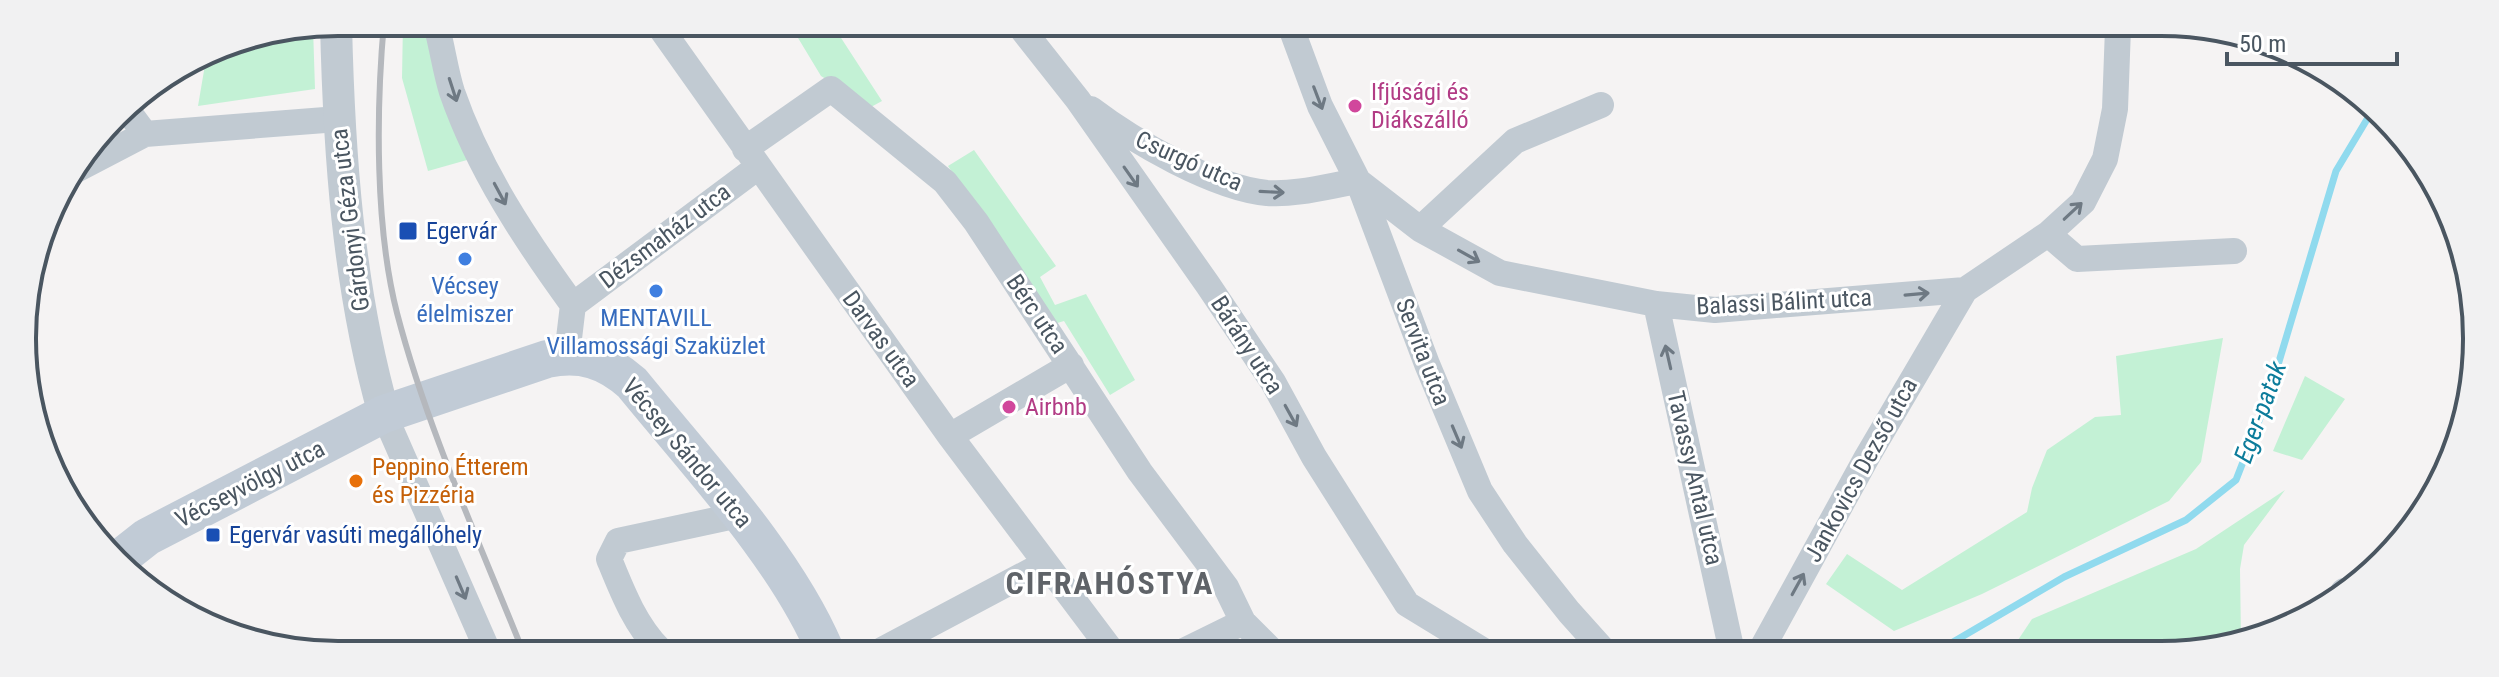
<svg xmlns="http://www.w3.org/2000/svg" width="2499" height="677" font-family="'Roboto Condensed',sans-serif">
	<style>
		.green { fill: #c3f1d5 }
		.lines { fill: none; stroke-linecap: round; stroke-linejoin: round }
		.stream { stroke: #90daee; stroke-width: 7 }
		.minor { stroke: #c1cad2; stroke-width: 26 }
		.tertiary { stroke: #c1cad2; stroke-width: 32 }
		.secondary { stroke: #c1cbd6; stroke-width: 38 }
		.rail { stroke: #b5b8bd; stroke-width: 6 }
		.oneway { stroke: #6e7983 }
		.hotel-dot { fill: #d1479c; stroke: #fff; stroke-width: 3 }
		.transit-dot { fill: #1a4fb4; stroke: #fff; stroke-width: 3 }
		.shop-dot { fill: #3f7fe0; stroke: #fff; stroke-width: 3 }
		.food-dot { fill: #e8710a; stroke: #fff; stroke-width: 3 }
		.labels { text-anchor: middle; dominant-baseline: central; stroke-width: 6; stroke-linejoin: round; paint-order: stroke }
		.hotel-label { font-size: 24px; fill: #b23c85; stroke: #fff; text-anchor: start }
		.street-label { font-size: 24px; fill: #4a5661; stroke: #fff }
		.transit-label { font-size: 24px; fill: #164399; stroke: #fff; text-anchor: start }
		.shop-label { font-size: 24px; fill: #366cbe; stroke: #fff }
		.food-label { font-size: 24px; fill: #c56008; stroke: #fff; text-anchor: start }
		.water-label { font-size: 26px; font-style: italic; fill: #0c7c9b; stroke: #fff }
		.district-label { font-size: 32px; font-weight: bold; letter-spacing: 2px; fill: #5f6368; stroke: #fff }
		.rim { fill: none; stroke: #4a5661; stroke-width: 4 }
	</style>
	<rect width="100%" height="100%" fill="#f5f3f3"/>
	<path class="green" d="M403 22H431L467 160 428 171 402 78Z
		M789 23 832 24 882 101 871 107 821 76Z
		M313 27 315 89 198 106 207 53 218 46Z
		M974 150 1056 266 1040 277 1055 305 1086 294 1135 380 1110 395 1064 321 1054 324 948 166Z
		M2223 338 2201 462 2169 501 1982 594 1894 631 1826 584 1847 554 1902 590 2027 512 2032 488 2047 450 2095 417 2121 415 2116 356Z
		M2305 376 2345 399 2302 460 2273 451Z
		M2285 490 2244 545 2240 569 2241 641 2201 652H2010L2032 619 2196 549Z"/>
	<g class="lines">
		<path class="stream" d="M1936 652 2064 577 2186 520 2236 480 2269 395 2336 171 2372 111"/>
		<path class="minor" d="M438 22V32C443 52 446 73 452 92 479 170 525 239 573 305L567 355
			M657 23 950 436 1111 650
			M1018 24 1078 100 1208 285 1273 382 1314 457 1407 604 1484 651
			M1290 25 1320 106 1358 181 1427 364 1480 491 1515 544 1569 612 1604 651
			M125 107 145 134
			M1091 109C1133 141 1214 188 1267 193 1297 195 1328 186 1358 181
			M745 149 831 89 945 182 976 222 1140 472 1226 587 1243 622 1272 651
			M76 170 145 134 338 119
			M1358 181 1420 229 1500 273 1656 304 1715 310 1965 290 2048 234 2083 202 2105 159 2115 109 2118 28
			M1420 229 1515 141 1601 105
			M2048 234 2077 259 2234 251
			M1656 304 1732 652
			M573 305 758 167
			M384 414 487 649
			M950 436 1071 365
			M2343 592 2344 591
			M660 650C635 625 622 591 609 559L618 541 739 515
			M882 650 1044 564
			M1184 651 1243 622
			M1760 652 1867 457 1965 290"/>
		<path class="tertiary" d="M336 23C339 154 348 287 384 414"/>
		<path class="secondary" d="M119 559 147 537 384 414 547 359C581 352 606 360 632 383 697 463 785 556 825 650"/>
		<path class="rail" d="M384 22C376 111 375 227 397 313 427 428 478 539 522 649"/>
	</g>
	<defs><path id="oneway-shaft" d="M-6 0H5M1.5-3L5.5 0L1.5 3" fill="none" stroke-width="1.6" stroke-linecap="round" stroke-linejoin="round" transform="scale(2)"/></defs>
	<g class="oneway">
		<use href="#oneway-shaft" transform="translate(453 90) rotate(72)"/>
		<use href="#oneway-shaft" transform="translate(1318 98) rotate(69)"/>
		<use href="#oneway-shaft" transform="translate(1131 177) rotate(55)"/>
		<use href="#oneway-shaft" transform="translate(1272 192) rotate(3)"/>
		<use href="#oneway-shaft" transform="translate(500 194) rotate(62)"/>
		<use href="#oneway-shaft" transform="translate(2073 211) rotate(-43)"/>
		<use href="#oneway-shaft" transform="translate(1469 256) rotate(29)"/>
		<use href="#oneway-shaft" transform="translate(1917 294) rotate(-5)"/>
		<use href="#oneway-shaft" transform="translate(1668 357) rotate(-103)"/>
		<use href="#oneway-shaft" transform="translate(1291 416) rotate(61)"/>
		<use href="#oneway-shaft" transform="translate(1457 437) rotate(67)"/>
		<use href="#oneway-shaft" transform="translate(1798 584) rotate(-61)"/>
		<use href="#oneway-shaft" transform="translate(461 588) rotate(67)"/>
	</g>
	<g class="hotel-dot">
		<circle cx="1355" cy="106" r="8"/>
		<circle cx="1009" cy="407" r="8"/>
	</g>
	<g class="transit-dot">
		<rect x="398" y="221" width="20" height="20" rx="4"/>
		<rect x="205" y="527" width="16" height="16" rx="4"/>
	</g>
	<g class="shop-dot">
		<circle cx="465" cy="259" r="8"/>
		<circle cx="656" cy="291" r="8"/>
	</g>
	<circle class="food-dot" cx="356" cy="481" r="8"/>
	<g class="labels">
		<g class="hotel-label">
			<text x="1371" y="92">Ifjúsági és<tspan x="1371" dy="28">Diákszálló</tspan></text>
			<text x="1025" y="407">Airbnb</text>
		</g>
		<g class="street-label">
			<text transform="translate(1189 161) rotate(24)">Csurgó utca</text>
			<text transform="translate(350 220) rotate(-97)">Gárdonyi Géza utca</text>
			<text transform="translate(665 236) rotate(-37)">Dézsmaház utca</text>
			<text transform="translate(1784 302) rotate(-3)">Balassi Bálint utca</text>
			<text transform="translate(1037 314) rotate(56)">Bérc utca</text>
			<text transform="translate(881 339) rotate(54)">Darvas utca</text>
			<text transform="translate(1247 345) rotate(57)">Bárány utca</text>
			<text transform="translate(1423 352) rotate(69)">Servita utca</text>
			<text transform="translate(687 453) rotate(50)">Vécsey Sándor utca</text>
			<text transform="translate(1861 470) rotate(-61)">Jankovics Dezső utca</text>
			<text transform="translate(1695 478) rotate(77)">Tavassy Antal utca</text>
			<text transform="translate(250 484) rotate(-27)">Vécseyvölgy utca</text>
		</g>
		<g class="transit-label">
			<text x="426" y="231">Egervár</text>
			<text x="229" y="535">Egervár vasúti megállóhely</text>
		</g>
		<g class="shop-label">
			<text x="465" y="286">Vécsey<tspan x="465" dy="28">élelmiszer</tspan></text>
			<text x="656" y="318">MENTAVILL<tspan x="656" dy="28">Villamossági Szaküzlet</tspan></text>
		</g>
		<g class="food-label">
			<text x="372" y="467">Peppino Étterem<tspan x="372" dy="28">és Pizzéria</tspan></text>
		</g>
		<g class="water-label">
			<text transform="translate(2260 412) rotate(-70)">Eger-patak</text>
		</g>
		<g class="district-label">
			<text x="1110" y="583">CIFRAHÓSTYA</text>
		</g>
	</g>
	<path d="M0 0H2499V677H0ZM338 36H2161A302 302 0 0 1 2463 338V339A302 302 0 0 1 2161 641H338A302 302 0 0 1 36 339V338A302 302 0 0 1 338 36Z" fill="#f1f1f2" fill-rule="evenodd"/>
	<path class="rim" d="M338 36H2161A302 302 0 0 1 2463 338V339A302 302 0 0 1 2161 641H338A302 302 0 0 1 36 339V338A302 302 0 0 1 338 36Z"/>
	<path d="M2227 52v12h170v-12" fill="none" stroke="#4a5661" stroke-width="4"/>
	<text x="2239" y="52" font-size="24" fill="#4a5661" stroke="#ffffff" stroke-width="6" paint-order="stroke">50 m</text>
</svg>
